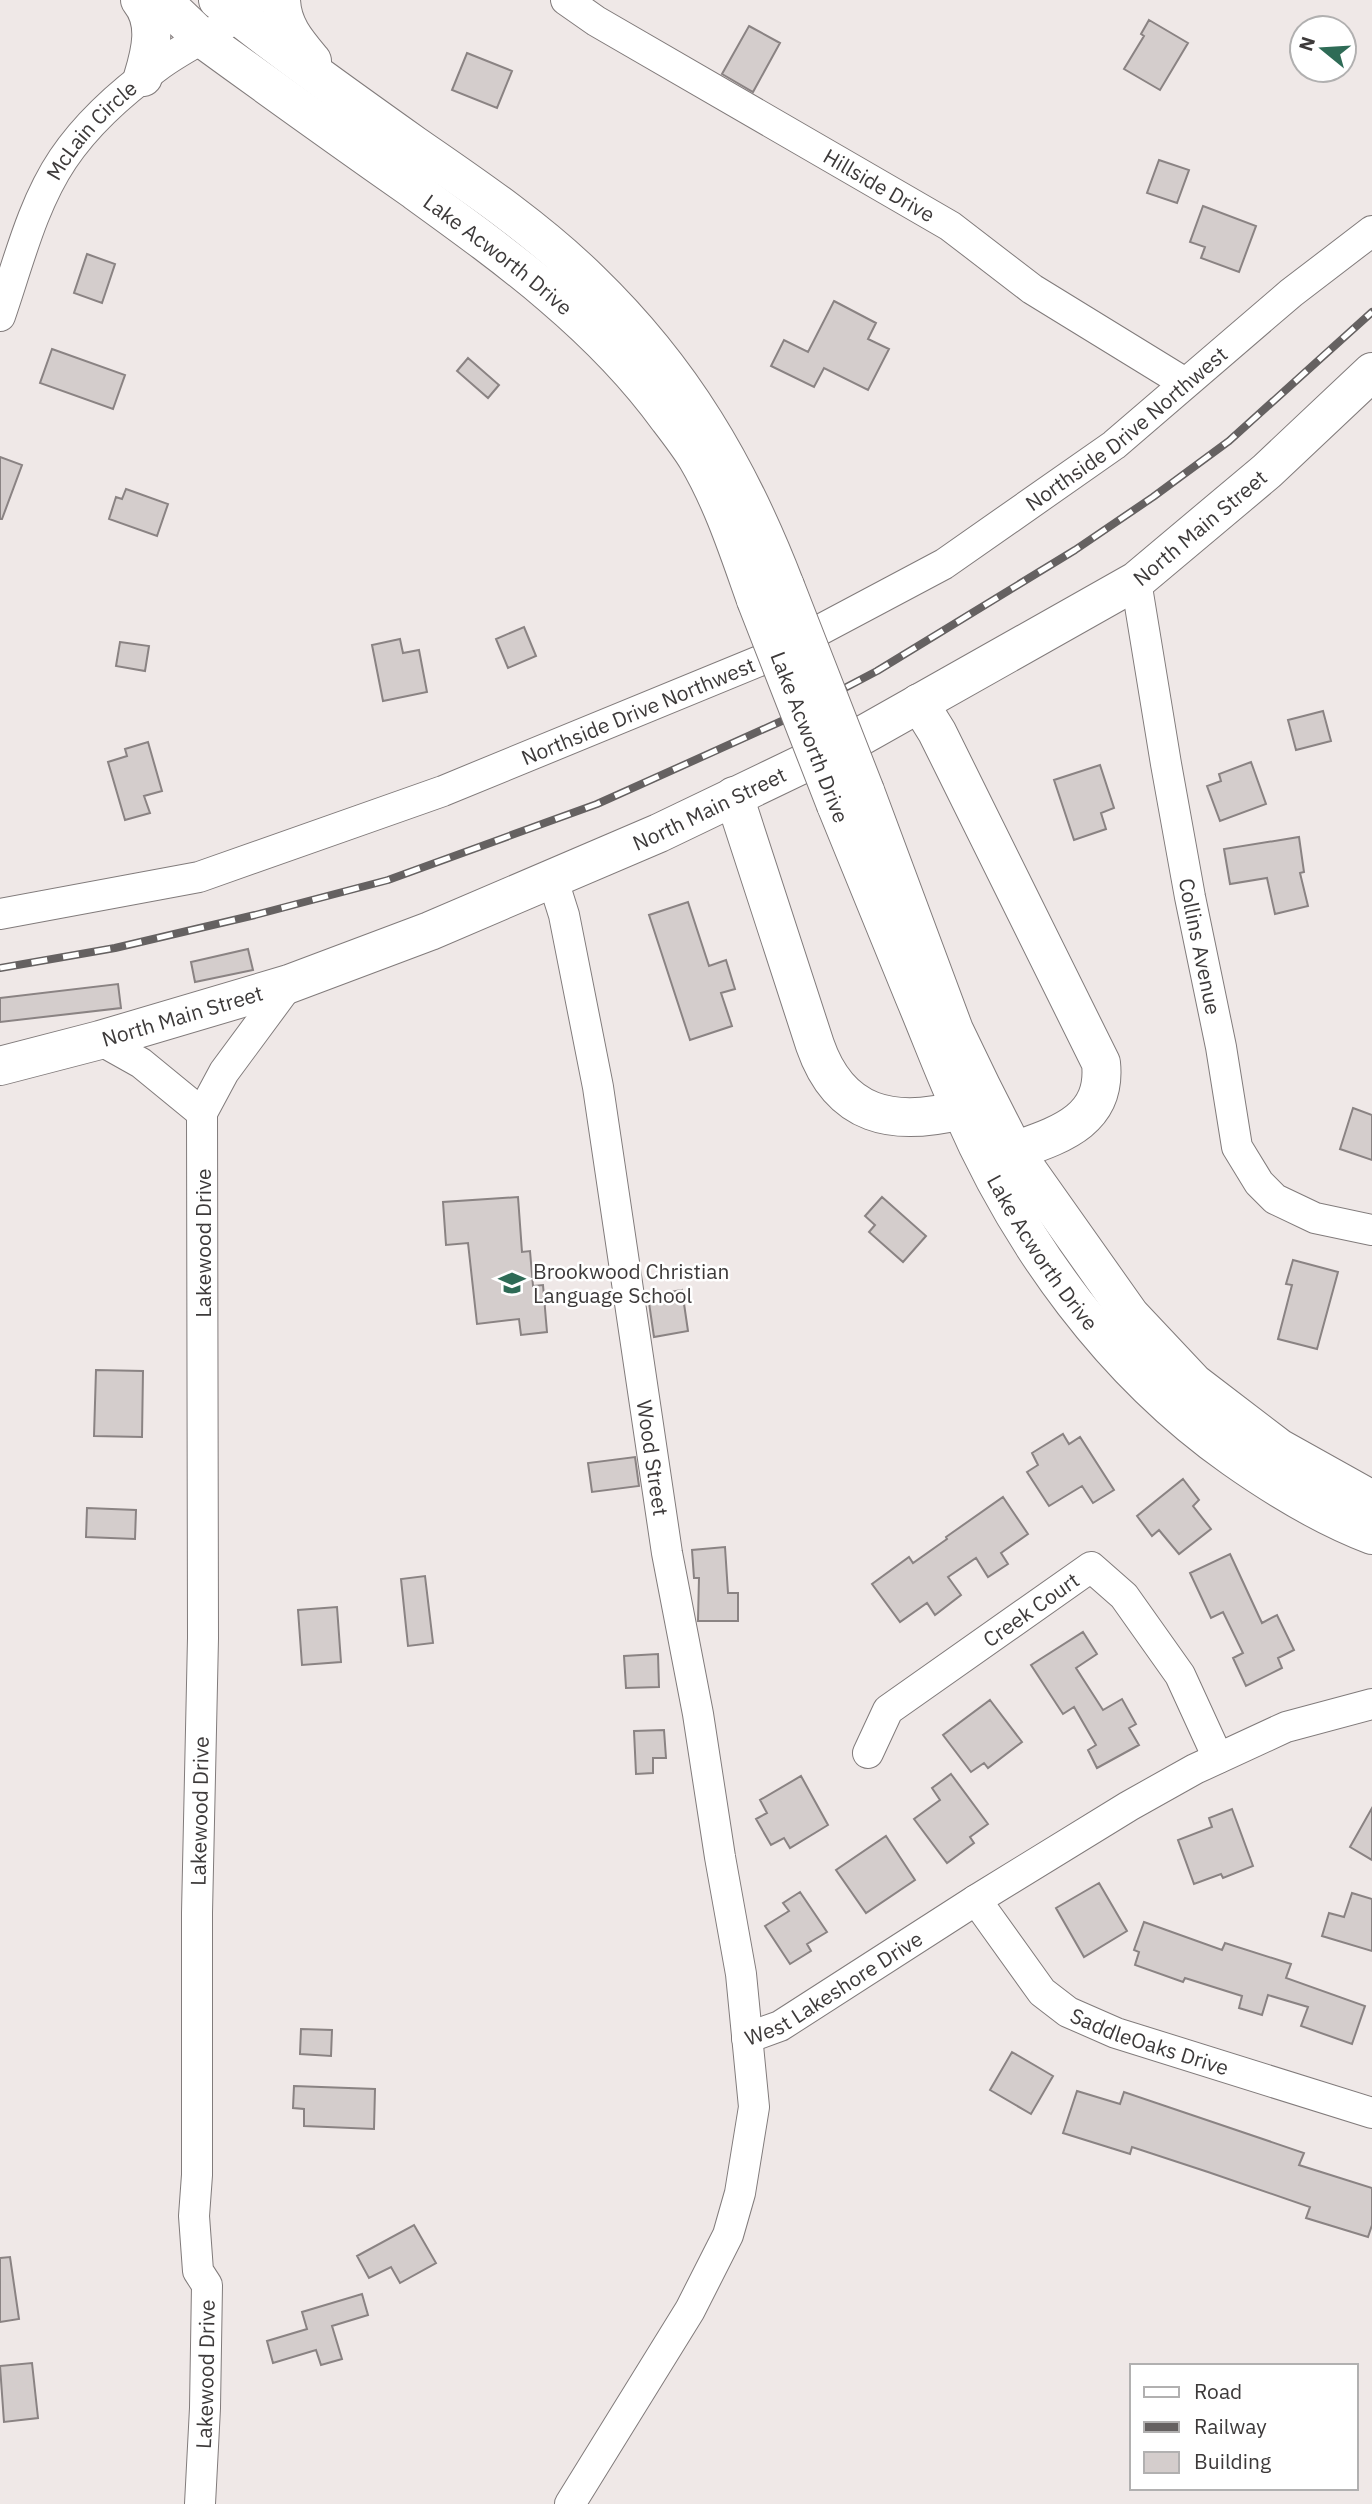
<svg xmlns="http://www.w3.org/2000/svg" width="1372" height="2504" font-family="'IBM Plex Sans',sans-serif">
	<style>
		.building { fill: #d4cdcc; stroke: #8a8383; stroke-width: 2 }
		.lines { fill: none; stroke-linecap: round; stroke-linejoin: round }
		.minor-casing { stroke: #817b7b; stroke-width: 32 }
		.major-casing { stroke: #817b7b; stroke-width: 40 }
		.minor { stroke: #fff; stroke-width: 30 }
		.major { stroke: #fff; stroke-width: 38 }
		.rail-casing { stroke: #656161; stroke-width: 8 }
		.rail { stroke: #fff; stroke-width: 5; stroke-dasharray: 16; stroke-linecap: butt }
		.major-bridge-casing { stroke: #817b7b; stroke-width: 40; stroke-linecap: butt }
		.major-bridge { stroke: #fff; stroke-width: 38 }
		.labels { text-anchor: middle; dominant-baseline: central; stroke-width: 5; stroke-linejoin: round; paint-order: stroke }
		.street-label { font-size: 21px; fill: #3d3a3a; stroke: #fff }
		.poi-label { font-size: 21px; fill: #3d3a3a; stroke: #fff; text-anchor: start }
	</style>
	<rect width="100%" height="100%" fill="#efe8e7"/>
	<path class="building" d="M1149 20 1188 43 1160 90 1124 69 1144 36 1141 34Z
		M749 26 780 43 753 92 722 74Z
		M467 53 512 71 497 108 452 90Z
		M1159 160 1189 170 1177 203 1147 193Z
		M1203 206 1256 226 1239 272 1201 258 1205 247 1190 242Z
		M87 254 115 264 102 303 74 293Z
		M834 301 876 323 868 339 889 349 868 390 824 368 814 387 771 366 784 340 808 352Z
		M52 349 125 375 113 409 40 383Z
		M468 358 499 385 488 398 457 371Z
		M0 457 22 465 2 519H0Z
		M126 489 168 504 157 536 109 519 116 497 122 499Z
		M524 627 536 656 508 668 496 639Z
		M400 639 403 653 419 650 427 692 383 701 372 645Z
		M120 642 149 646 145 671 116 666Z
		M1323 711 1331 741 1296 750 1288 720Z
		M148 742 162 791 144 796 150 813 125 820 108 762 127 756 125 749Z
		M1251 762 1266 804 1220 821 1207 786 1221 781 1219 774Z
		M1100 765 1114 808 1101 813 1106 829 1074 840 1054 780Z
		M1299 837 1304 872 1300 873 1308 906 1275 914 1267 878 1230 884 1224 849Z
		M688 902 709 966 726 960 735 989 721 993 732 1026 690 1040 649 915Z
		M248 949 253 970 195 982 191 962Z
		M118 984 121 1008 0 1022V998Z
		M1353 1108 1372 1115V1160L1340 1149Z
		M518 1197 522 1252 530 1251 533 1286 543 1285 547 1332 521 1335 519 1319 477 1324 468 1243 446 1245 443 1202Z
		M882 1197 926 1236 903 1262 869 1232 875 1225 865 1216Z
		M1293 1260 1338 1272 1317 1349 1278 1339 1292 1285 1286 1284Z
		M682 1290 688 1331 654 1337 648 1296Z
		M96 1370 143 1371 142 1437 94 1436Z
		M1063 1434 1069 1444 1080 1437 1114 1490 1093 1503 1082 1486 1049 1506 1027 1472 1038 1465 1032 1453Z
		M635 1457 639 1486 592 1492 588 1463Z
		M1183 1479 1199 1500 1193 1506 1211 1529 1179 1554 1159 1530 1152 1536 1137 1516Z
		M1003 1497 1028 1534 1001 1553 1008 1564 988 1577 976 1558 948 1577 961 1595 935 1615 927 1603 900 1622 872 1584 909 1557 913 1563 947 1539 946 1537Z
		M87 1508 136 1510 135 1539 86 1537Z
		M725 1547 728 1593H738V1621H698L699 1578H694L692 1550Z
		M1230 1554 1262 1623 1277 1615 1294 1650 1278 1658 1282 1668 1246 1686 1233 1658 1243 1653 1223 1612 1211 1618 1190 1573Z
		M425 1576 433 1643 408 1646 401 1579Z
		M337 1607 341 1662 302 1665 298 1610Z
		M1083 1632 1097 1654 1076 1668 1103 1710 1122 1699 1136 1724 1129 1728 1139 1745 1097 1768 1088 1750 1096 1745 1074 1707 1063 1714 1031 1665Z
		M658 1654 659 1687 626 1688 624 1656Z
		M990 1700 1022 1742 988 1768 984 1763 971 1772 943 1735Z
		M664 1730 666 1758H653V1773L636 1774 634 1731Z
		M951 1774 988 1824 970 1837 974 1843 947 1863 914 1819 940 1800 932 1788Z
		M801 1776 828 1825 790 1848 784 1838 771 1845 756 1819 767 1813 760 1800Z
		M1372 1808V1860L1350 1847Z
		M1232 1809 1253 1866 1223 1878 1221 1874 1194 1884 1178 1840 1212 1827 1209 1818Z
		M886 1836 915 1880 866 1913 836 1870Z
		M1099 1883 1127 1931 1084 1957 1056 1908Z
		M800 1892 827 1932 807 1944 811 1951 790 1964 765 1926 789 1911 783 1903Z
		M1352 1893 1372 1899V1951L1322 1936 1329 1913 1344 1917Z
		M1144 1922 1222 1950 1225 1943 1291 1964 1286 1978 1365 2006 1352 2044 1301 2026 1308 2007 1268 1995 1262 2015 1239 2008 1242 1996 1185 1978 1183 1982 1135 1965 1139 1952 1134 1950Z
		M301 2029 332 2030 331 2056 300 2054Z
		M1012 2052 1053 2076 1031 2114 990 2090Z
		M294 2086 375 2089 374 2129 304 2126V2109L293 2108Z
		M1077 2091 1120 2104 1124 2092 1304 2153 1299 2165 1372 2188V2225L1368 2237 1306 2218 1310 2207 1208 2172 1132 2147 1130 2154 1063 2133Z
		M414 2225 436 2263 400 2283 391 2267 369 2278 357 2256Z
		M10 2257 19 2319 0 2322V2258Z
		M362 2294 368 2315 332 2326 342 2359 321 2365 316 2350 273 2363 267 2341 307 2329 302 2312Z
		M32 2363 38 2418 4 2422 0 2366Z"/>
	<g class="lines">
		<g class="minor-casing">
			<g id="minor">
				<path id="s1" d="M566 0 596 21 950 226 1032 289 1185 383"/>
				<path id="s2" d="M0 316C18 264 32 205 63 159 88 122 122 92 158 66 190 42 227 30 254 0"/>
				<path id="s3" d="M1136 581 1166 764 1190 897 1221 1047 1237 1147 1259 1183 1275 1199 1315 1218 1372 1230"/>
				<path id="s4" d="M552 877 564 915 598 1087 667 1553 698 1714 720 1857 741 1974 754 2107 740 2193 728 2235 690 2310 570 2504"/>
				<path id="s5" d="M0 914 199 877 443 791 769 657 944 564 1114 445 1291 293 1372 231"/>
				<path d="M100 1040 141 1063 202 1113"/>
				<path id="s6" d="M868 1753 888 1710 1091 1567 1124 1596 1180 1675 1218 1758"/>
				<path id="s7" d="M976 1900 1042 1992 1068 2012 1116 2033 1372 2113"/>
				<path id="s8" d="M747 2038 780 2026 976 1900 1129 1806 1195 1769 1286 1727 1372 1704"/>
				<path id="s9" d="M200 2504 205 2408 207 2285 198 2271 194 2216 197 2175V1913L203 1638 202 1113 224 1072 289 984"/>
			</g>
		</g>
		<g class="major-casing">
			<g id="major">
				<path d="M140 0C158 22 151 51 143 77"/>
				<path id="s10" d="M162 0 203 39C273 90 343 140 414 190 508 258 601 325 669 419 679 432 689 445 697 458 723 502 739 552 756 600"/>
				<path d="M218 0C282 51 348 98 414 145 475 187 537 229 590 281 682 370 739 467 785 586"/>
				<path d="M281 0C282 26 296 42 312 61"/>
				<path d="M919 703 937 732 1101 1063C1107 1121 1059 1135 1014 1151"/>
				<path d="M865 791 954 1030 981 1086 1014 1151 1130 1315 1194 1383 1279 1448 1372 1500"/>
				<path d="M734 796 815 1045C840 1117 893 1127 961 1110"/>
				<path id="s11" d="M836 805C862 869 888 932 914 996 930 1034 944 1072 961 1109 1020 1245 1112 1372 1234 1458 1278 1489 1322 1516 1372 1535"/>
				<path id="s12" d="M0 1066 100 1040 289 984 430 931 659 833 863 735 1136 581 1267 471 1372 372"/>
			</g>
		</g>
		<use href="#minor" class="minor"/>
		<use href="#major" class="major"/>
		<g class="rail-casing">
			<path id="rail" d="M0 968 115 948 255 915 388 880 597 804 784 720 877 671 1075 550 1153 497 1229 441 1372 312"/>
		</g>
		<use href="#rail" class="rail"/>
		<g class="major-bridge-casing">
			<path id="major-bridge" d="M785 586 865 791
				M756 600 836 805"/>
		</g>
		<use href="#major-bridge" class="major-bridge"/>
	</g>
	<defs>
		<g id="school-bare" transform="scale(2.1)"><path d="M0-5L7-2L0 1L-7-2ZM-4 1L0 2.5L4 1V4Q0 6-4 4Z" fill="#2e6b56" stroke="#fff" stroke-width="2.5" paint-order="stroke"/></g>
	</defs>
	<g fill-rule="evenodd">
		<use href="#school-bare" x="512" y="1283"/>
	</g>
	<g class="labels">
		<g class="street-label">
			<text stroke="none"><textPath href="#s2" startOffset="210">McLain Circle</textPath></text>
			<text stroke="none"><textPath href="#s1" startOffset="364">Hillside Drive</textPath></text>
			<text stroke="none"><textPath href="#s10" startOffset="422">Lake Acworth Drive</textPath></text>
			<text stroke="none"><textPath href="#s5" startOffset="1239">Northside Drive Northwest</textPath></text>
			<text stroke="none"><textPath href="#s12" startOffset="1323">North Main Street</textPath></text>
			<text stroke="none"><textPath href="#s5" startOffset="672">Northside Drive Northwest</textPath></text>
			<text transform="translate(810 737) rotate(69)">Lake Acworth Drive</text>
			<text stroke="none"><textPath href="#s12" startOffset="756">North Main Street</textPath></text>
			<text stroke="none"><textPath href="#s3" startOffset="371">Collins Avenue</textPath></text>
			<text stroke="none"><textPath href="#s12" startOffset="189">North Main Street</textPath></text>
			<text transform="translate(203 1243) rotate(-90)">Lakewood Drive</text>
			<text stroke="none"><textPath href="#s11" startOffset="494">Lake Acworth Drive</textPath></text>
			<text stroke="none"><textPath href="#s4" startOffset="590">Wood Street</textPath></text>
			<text stroke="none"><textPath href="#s6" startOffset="222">Creek Court</textPath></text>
			<text stroke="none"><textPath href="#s9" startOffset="696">Lakewood Drive</textPath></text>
			<text stroke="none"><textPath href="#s8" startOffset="100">West Lakeshore Drive</textPath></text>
			<text stroke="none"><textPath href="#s7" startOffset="233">SaddleOaks Drive</textPath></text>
			<text stroke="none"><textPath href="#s9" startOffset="130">Lakewood Drive</textPath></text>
		</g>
		<g class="poi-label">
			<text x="533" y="1271">Brookwood Christian<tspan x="533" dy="24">Language School</tspan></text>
		</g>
	</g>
	<rect x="1130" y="2364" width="228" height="126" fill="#ffffff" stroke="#b1b0b0" stroke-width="2"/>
	<rect x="1144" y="2387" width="35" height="10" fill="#ffffff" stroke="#b1b0b0" stroke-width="2"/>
	<text x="1194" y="2399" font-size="21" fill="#3d3a3a">Road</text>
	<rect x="1144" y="2422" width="35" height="10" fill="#656161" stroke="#b1b0b0" stroke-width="2"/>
	<text x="1194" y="2434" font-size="21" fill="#3d3a3a">Railway</text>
	<rect x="1144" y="2452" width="35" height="21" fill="#d4cdcc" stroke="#b1b0b0" stroke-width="2"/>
	<text x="1194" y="2469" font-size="21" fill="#3d3a3a">Building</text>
	<g transform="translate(1323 49) rotate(288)"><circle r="33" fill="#ffffff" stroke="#b1b0b0" stroke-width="2"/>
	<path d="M0-5L12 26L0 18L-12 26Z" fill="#2e6b56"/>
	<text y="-10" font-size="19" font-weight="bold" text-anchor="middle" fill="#3d3a3a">N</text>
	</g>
</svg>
